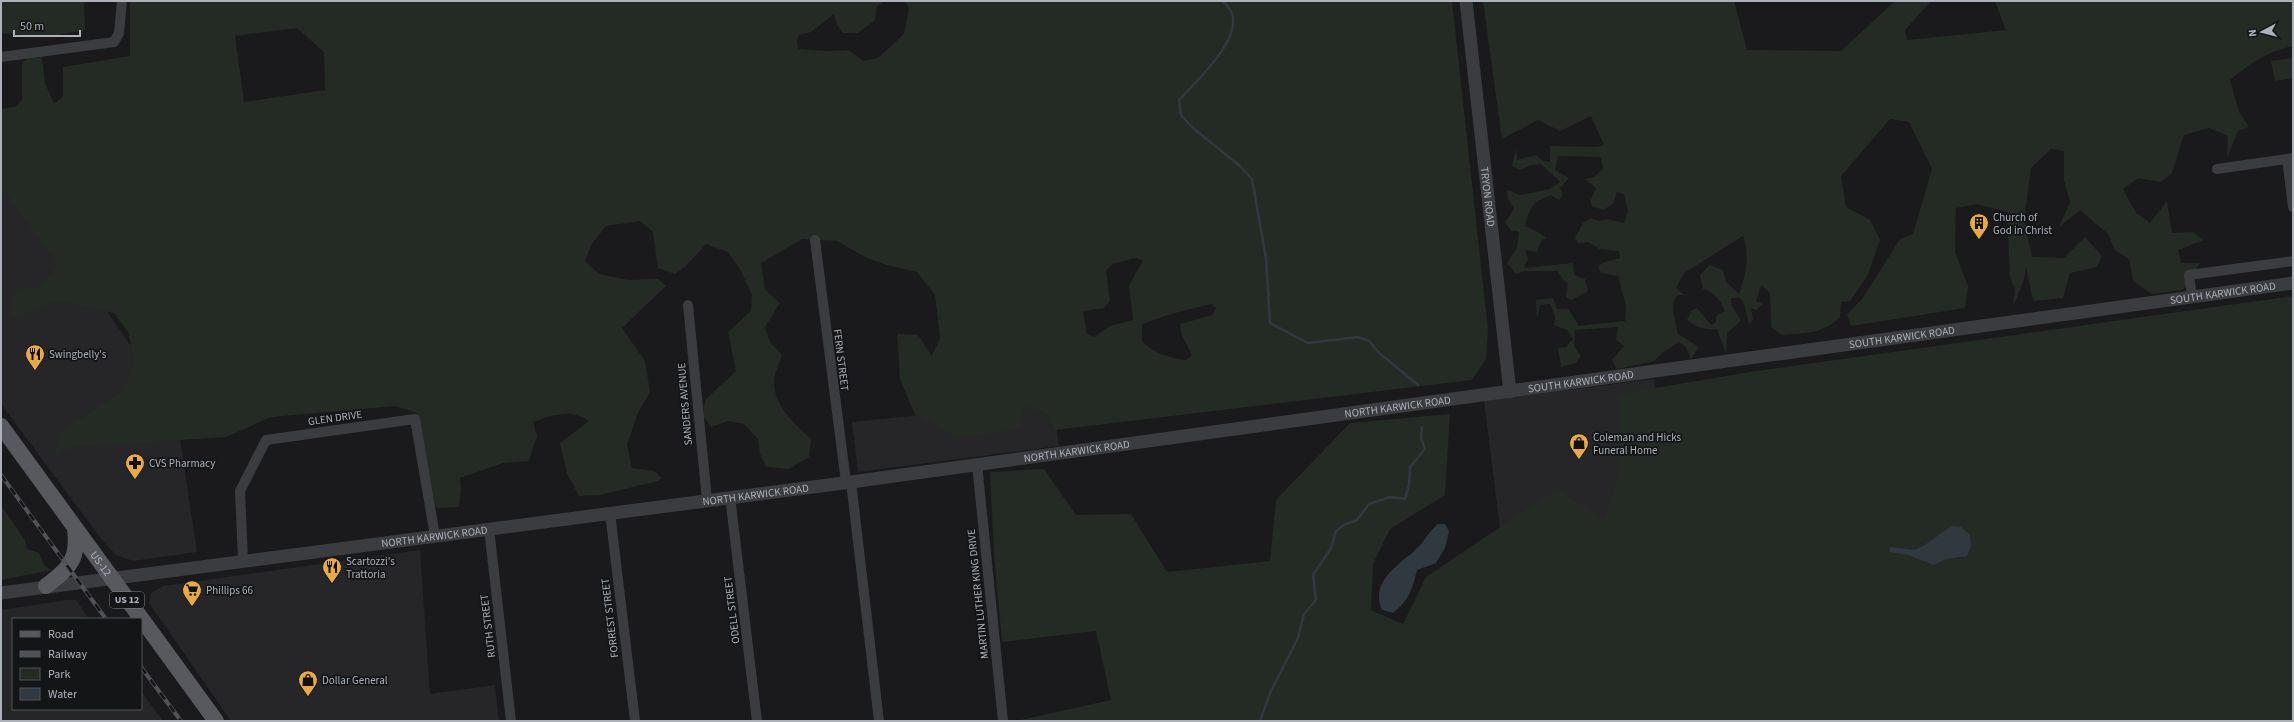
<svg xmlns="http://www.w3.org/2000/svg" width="2294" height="722" font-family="'Source Sans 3',sans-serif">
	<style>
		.built { fill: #262629 }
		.green { fill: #242b24; fill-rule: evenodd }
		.water { fill: #30393f }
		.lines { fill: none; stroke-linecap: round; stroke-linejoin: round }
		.stream { stroke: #30393f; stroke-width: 2.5 }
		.minor { stroke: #3b3c40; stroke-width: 10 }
		.tertiary { stroke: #3b3c40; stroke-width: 13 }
		.primary { stroke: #57595f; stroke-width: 16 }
		.rail-casing { stroke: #505257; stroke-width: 4 }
		.rail { stroke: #141517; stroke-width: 2.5; stroke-dasharray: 8; stroke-linecap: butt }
		.labels { text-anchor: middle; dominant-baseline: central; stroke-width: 3.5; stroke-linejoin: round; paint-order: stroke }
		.shield { fill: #141517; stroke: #7f8289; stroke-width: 1 }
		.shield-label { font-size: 10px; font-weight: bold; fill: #adb1ba }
		.street-label { font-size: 11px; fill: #adb1ba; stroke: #141517 }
		.poi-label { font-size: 11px; fill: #adb1ba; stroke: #141517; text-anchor: start }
	</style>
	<rect width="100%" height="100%" fill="#1a1a1c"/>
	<path class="built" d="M1 156 176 412 197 552 133 561 116 555 102 540 1 404Z
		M1654 379 1677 562 1507 583 1484 401Z
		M1052 397 1059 446 858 472 852 422 998 407Z
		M420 550 430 694 495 685 499 721H231L149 603 151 593 163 586Z
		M67 600H76L89 619H13V709H141V691L163 721H1V610Z"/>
	<path class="green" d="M1 1H84L85 30 48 37 1 33Z
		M130 1H884L877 6 875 20 858 33H843L837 25 834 14 811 32 799 35 797 40 798 49 830 51 849 50 863 61 878 58 904 34 909 8 905 1H1452L1488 330 1486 359 1472 380 1055 430 1045 412 1024 406 1019 429 956 438 938 425 915 415 900 379 897 334 918 335 932 356 940 338 935 295 917 272 887 265 867 258 837 241 802 239 761 263 765 290 780 303 765 327 770 342 782 355C780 363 774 373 774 381 774 407 794 423 811 439L809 457 789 469 766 467 760 454 758 439 744 424 728 421 711 427 703 416 705 400 736 371 728 332 751 311 752 295 740 269 728 252 706 244 686 266 675 274 658 268 653 232 640 221 606 226 591 245 585 261 599 274 629 280 658 279 666 286 622 328 645 361 650 392 638 413 627 445 632 468 654 471 662 478 658 481 600 495 579 496 567 473 560 443 589 421C571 408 552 415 533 422L537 436 529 461 503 463 460 478 461 489 459 507 436 508 417 413 395 406 271 417 226 437 73 447 54 456 60 432 123 391 134 361 128 332 114 313 71 303 54 302 13 318 10 304 17 289 40 288 58 264 5 192 1 195V109L15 107 22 100V63L27 59 42 57 45 83 54 104 63 97V67L130 56ZM297 28 324 52 325 90 244 102 235 36ZM1134 258 1143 260 1129 286 1133 320 1110 326 1094 337 1087 334 1083 311 1104 308 1110 301 1106 271 1112 264ZM1211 304 1216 308 1212 315 1180 324 1182 336 1192 355 1186 360C1168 358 1155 354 1142 341V324L1171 314Z
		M1483 1H1734L1747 50 1841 51 1895 1H1931L1905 30 1907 40 2006 30 1995 1H2293V46C2266 52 2251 63 2230 80L2239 112 2249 127 2238 131 2227 158 2228 136 2209 128 2184 135 2172 173 2161 182 2138 178 2123 189 2136 213 2150 223 2167 201 2172 233 2193 232 2204 240 2178 250 2181 263H2200L2183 290 2152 294 2133 281 2129 259 2115 250 2108 234 2080 210 2059 227 2070 202 2064 180V151L2051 149 2031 168 2024 220 2032 257 2064 258 2085 237 2102 256 2097 267 2070 273 2063 298 2033 301 2026 267 2024 279 2013 307 2015 290 2010 277 2007 212 1977 204 1956 208 1955 252 1968 286 1965 308 1851 326 1847 314 1862 299 1900 239 1913 234 1932 169 1909 122 1890 119 1841 176 1846 207 1870 220 1880 240 1868 275 1850 301 1841 302 1840 317C1823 334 1805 333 1782 335L1771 327 1770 293 1761 285 1756 301 1763 304 1756 310 1751 308 1753 320 1749 324 1744 304 1740 298H1731V304L1741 321 1727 333 1726 353 1717 329C1706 331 1696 327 1687 320L1692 310 1697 308 1711 325 1716 322V316L1725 311C1719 299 1716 293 1703 289L1700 275 1710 265 1723 270 1726 282 1739 294C1746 275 1750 255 1743 236L1684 273 1676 288 1684 295H1677C1669 308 1676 320 1678 334L1699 347 1691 359 1686 347 1679 342 1662 353 1654 361 1617 369 1612 360 1624 346 1616 340 1618 327 1575 330 1574 346 1581 356 1576 363 1561 367 1558 348 1566 347 1573 339 1567 330 1554 325 1555 316 1550 304 1540 305 1537 319 1536 300 1553 298 1557 309H1568L1579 326 1625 321 1626 306 1618 276 1601 273 1598 267 1602 263 1620 258 1619 251 1599 249 1589 242 1578 243 1575 238 1583 223 1591 218 1599 221 1607 219 1624 223 1628 211 1624 194 1617 192 1613 204 1603 210 1592 206 1590 202 1596 188 1585 179 1594 177 1603 169 1601 157 1558 156 1555 170 1569 178 1560 188 1563 194 1559 200 1551 195C1531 203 1531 206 1525 226L1538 232 1546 238 1541 241 1537 252 1525 250 1528 259 1524 268 1573 263 1574 275 1585 279 1588 291 1571 300 1566 297 1568 283 1563 280 1558 271H1524L1516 274 1507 263 1517 248 1519 231H1511L1505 222 1514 209 1508 199 1507 190 1520 195 1550 189 1560 182 1541 164 1532 165 1520 170 1512 166 1516 149 1517 160 1536 155 1543 161 1550 162V146L1597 147 1604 145 1591 116 1560 131 1538 120 1502 139Z
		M2293 58V78L2275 81 2271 61Z
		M2293 296V721H1016L1111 700 1096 631 1002 642 994 554 990 472 1044 469 1076 515 1131 514 1167 572 1270 561 1276 500 1350 423 1450 414 1445 495 1390 529 1373 564 1371 610 1403 624 1426 577 1557 489 1604 520 1619 474 1620 394 1750 372Z
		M1 505 25 540 27 549 39 553 44 565 51 570 1 580Z"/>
	<path class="water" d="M1438 524H1445L1449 531 1445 548 1436 563 1417 570C1412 590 1410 599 1393 613L1382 610C1368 578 1406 562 1422 543 1427 536 1431 530 1438 524Z
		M1951 526 1961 527 1970 535 1971 546 1967 556 1946 559 1934 565 1908 555 1890 552V547L1914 550 1925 545Z"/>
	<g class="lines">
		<path class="stream" d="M1223 1C1225 4 1229 7 1231 11 1244 39 1196 81 1179 100L1181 115 1193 128 1240 166 1252 179 1266 258 1270 323 1308 343 1358 337 1369 341 1378 352 1418 385
			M1260 721 1271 691 1298 638 1304 614 1316 600 1313 575 1331 548 1336 531 1344 525 1357 520 1369 504 1390 497 1405 499 1409 485 1410 467 1425 449 1421 438 1422 427"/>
		<path class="minor" d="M1 57 114 42 119 33 122 1
			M2287 159 2293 207
			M2217 169 2293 158
			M815 240 846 482
			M2192 297 2189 275 2293 261
			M688 305 707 500
			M977 464 1003 721
			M851 482 879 721
			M730 497 757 721
			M610 513 635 721
			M489 529 511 721
			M243 560 240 491 266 440 415 419 435 536"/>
		<g class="tertiary">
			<path id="s1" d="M1466 1 1510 392"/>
			<path id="s2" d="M1 593 851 482 2293 283"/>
		</g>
		<g class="primary">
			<path id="s3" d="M1 426 216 721"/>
			<path d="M46 586C70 568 79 559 75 528"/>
		</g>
		<g class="rail-casing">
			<path id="rail" d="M1 475 106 619
				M141 667 181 721"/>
		</g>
		<use href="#rail" class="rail"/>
	</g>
	<defs>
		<g id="building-pin" transform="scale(1)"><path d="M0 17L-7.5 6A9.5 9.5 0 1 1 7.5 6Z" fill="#e7aa46" stroke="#141517"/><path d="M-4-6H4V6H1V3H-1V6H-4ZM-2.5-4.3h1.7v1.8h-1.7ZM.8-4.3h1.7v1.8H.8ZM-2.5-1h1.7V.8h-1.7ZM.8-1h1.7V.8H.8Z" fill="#111"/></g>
		<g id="restaurant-pin" transform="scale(1)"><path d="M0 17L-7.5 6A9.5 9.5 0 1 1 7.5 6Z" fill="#e7aa46" stroke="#141517"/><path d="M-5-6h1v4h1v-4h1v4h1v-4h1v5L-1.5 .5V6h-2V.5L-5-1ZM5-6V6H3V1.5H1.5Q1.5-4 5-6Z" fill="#111"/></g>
		<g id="shop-pin" transform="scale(1)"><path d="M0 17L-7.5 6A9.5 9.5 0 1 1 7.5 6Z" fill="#e7aa46" stroke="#141517"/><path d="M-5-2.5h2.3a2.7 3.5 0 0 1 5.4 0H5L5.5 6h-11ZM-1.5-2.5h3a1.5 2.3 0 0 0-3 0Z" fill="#111"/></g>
		<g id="pharmacy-pin" transform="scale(1)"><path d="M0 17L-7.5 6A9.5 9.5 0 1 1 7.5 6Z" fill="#e7aa46" stroke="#141517"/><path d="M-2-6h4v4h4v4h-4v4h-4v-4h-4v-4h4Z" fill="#111"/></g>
		<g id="supermarket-pin" transform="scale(1)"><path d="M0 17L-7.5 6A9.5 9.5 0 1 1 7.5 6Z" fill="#e7aa46" stroke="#141517"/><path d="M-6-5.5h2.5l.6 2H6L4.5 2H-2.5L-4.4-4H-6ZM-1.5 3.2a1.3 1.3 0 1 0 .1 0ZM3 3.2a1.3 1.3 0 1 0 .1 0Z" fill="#111"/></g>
	</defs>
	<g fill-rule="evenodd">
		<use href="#building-pin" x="1979" y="223"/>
		<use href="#restaurant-pin" x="35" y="354"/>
		<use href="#shop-pin" x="1579" y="443"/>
		<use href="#pharmacy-pin" x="135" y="463"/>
		<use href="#restaurant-pin" x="332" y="567"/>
		<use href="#supermarket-pin" x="192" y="590"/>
		<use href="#shop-pin" x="308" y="680"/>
	</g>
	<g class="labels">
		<rect class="shield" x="110" y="592" width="34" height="16" rx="3"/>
		<g class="shield-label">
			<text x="127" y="600">US 12</text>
		</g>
		<g class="street-label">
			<text stroke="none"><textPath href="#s1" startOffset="197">TRYON ROAD</textPath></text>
			<text stroke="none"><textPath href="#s2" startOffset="2242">SOUTH KARWICK ROAD</textPath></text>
			<text stroke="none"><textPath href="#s2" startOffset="1918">SOUTH KARWICK ROAD</textPath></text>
			<text transform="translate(841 360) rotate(83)">FERN STREET</text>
			<text stroke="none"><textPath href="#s2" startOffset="1594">SOUTH KARWICK ROAD</textPath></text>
			<text transform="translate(685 404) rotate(-95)">SANDERS AVENUE</text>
			<text stroke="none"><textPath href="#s2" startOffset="1409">NORTH KARWICK ROAD</textPath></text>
			<text transform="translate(335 418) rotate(-8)">GLEN DRIVE</text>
			<text stroke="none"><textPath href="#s2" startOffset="1085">NORTH KARWICK ROAD</textPath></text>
			<text stroke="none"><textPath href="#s2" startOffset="761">NORTH KARWICK ROAD</textPath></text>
			<text stroke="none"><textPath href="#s2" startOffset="437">NORTH KARWICK ROAD</textPath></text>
			<text stroke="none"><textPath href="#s3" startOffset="170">US-12</textPath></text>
			<text transform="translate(978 594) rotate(-96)">MARTIN LUTHER KING DRIVE</text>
			<text transform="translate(732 610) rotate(-97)">ODELL STREET</text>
			<text transform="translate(610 618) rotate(-97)">FORREST STREET</text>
			<text transform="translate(488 626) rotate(-97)">RUTH STREET</text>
		</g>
		<g class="poi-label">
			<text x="1993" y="217">Church of<tspan x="1993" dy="13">God in Christ</tspan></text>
			<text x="49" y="354">Swingbelly's</text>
			<text x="1593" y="437">Coleman and Hicks<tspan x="1593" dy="13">Funeral Home</tspan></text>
			<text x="149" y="463">CVS Pharmacy</text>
			<text x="346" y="561">Scartozzi's<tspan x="346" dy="13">Trattoria</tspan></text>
			<text x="206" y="590">Phillips 66</text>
			<text x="322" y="680">Dollar General</text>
		</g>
	</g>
	<rect width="2294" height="722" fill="none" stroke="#adb1ba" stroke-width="4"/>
	<rect x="12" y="618" width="130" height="92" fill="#141517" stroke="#515358"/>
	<rect x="20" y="631" width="20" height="6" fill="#57595f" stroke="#515358"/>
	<text x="48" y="638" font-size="12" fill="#adb1ba">Road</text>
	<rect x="20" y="651" width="20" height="6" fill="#505257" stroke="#515358"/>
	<text x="48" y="658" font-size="12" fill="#adb1ba">Railway</text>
	<rect x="20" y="668" width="20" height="12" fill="#242b24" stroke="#515358"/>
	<text x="48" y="678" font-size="12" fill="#adb1ba">Park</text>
	<rect x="20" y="688" width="20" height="12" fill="#30393f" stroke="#515358"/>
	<text x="48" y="698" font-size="12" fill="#adb1ba">Water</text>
	<g transform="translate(2262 32) rotate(263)" stroke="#141517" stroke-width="3" paint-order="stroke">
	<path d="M0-3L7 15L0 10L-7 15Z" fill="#adb1ba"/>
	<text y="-6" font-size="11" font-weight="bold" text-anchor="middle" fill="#adb1ba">N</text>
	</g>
	<path d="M14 30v6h66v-6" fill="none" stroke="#adb1ba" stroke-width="2"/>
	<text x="20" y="30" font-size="12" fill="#adb1ba" stroke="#141517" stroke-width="3" paint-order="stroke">50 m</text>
</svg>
